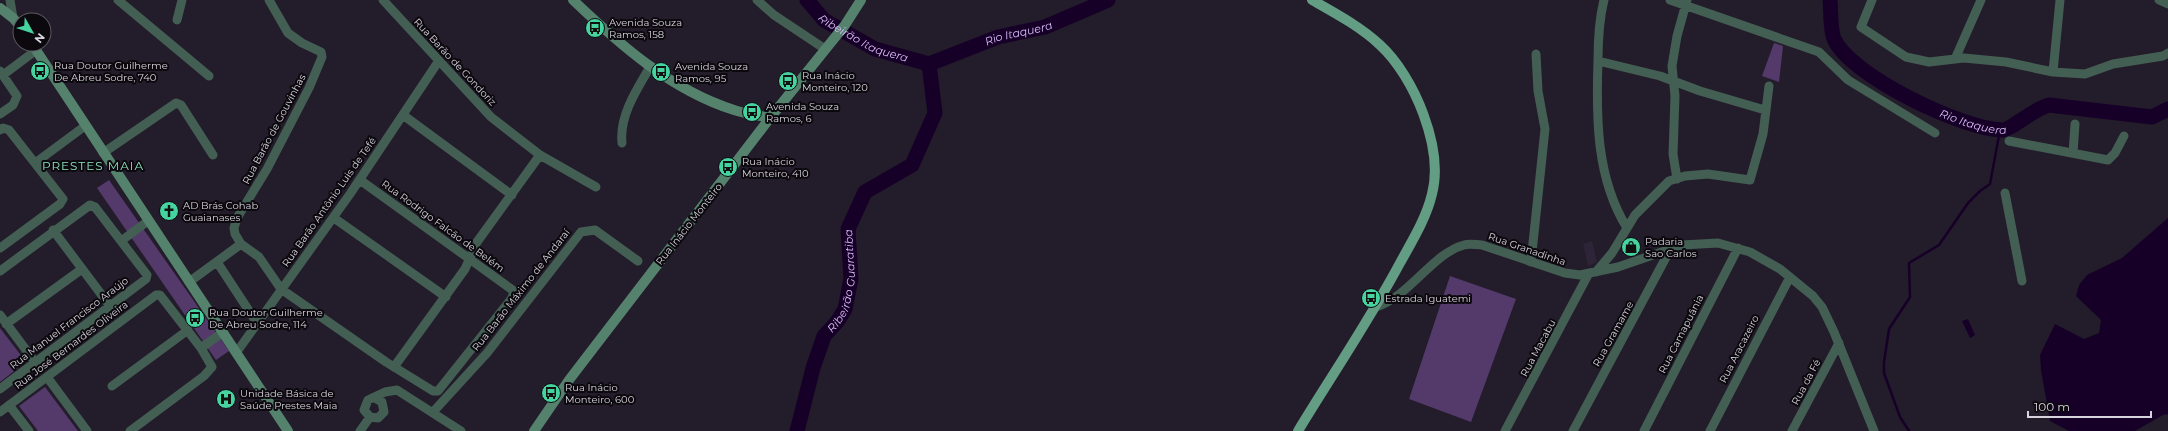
<svg xmlns="http://www.w3.org/2000/svg" width="2168" height="431" font-family="Montserrat,sans-serif">
	<style>
		.built { fill: #2e2437 }
		.green { fill: #54396b }
		.water { fill: #170028 }
		.lines { fill: none; stroke-linecap: round; stroke-linejoin: round }
		.stream { stroke: #170028; stroke-width: 2.5 }
		.river { stroke: #170028; stroke-width: 15 }
		.street { stroke: #435e52; stroke-width: 9 }
		.secondary { stroke: #55826d; stroke-width: 10 }
		.primary { stroke: #639d83; stroke-width: 10 }
		.labels { text-anchor: middle; dominant-baseline: central; stroke-width: 4; stroke-linejoin: round; paint-order: stroke }
		.poi-label { font-size: 10px; fill: #d7d3dc; stroke: #0b080e; text-anchor: start }
		.street-label { font-size: 10px; fill: #d7d3dc; stroke: #0b080e }
		.water-label { font-size: 11px; font-style: italic; fill: #ddbdfc; stroke: #0b080e }
		.quarter-label { font-size: 12px; letter-spacing: 1px; fill: #8ce2bc; stroke: #0b080e }
	</style>
	<rect width="100%" height="100%" fill="#231c2a"/>
	<path class="built" d="M1592 241 1597 262 1588 266 1583 244Z"/>
	<path class="green" d="M1774 43 1783 46 1779 82 1762 76Z
		M109 180 229 351 216 360 97 188Z
		M1450 276 1516 299 1471 422 1409 399Z
		M0 328 26 362 0 382Z
		M45 387 78 431H38L19 406Z"/>
	<path class="water" d="M2168 218V414L2163 415 2135 431H2069L2050 421 2041 370 2040 355 2055 324 2084 339 2099 333 2101 320 2076 296 2079 285 2087 275 2122 258Z
		M1968 319 1975 335 1970 338 1962 321Z"/>
	<g class="lines">
		<path class="stream" d="M1909 431 1900 417 1884 373V362L1889 329 1910 297 1909 263 1939 245 1968 203 1980 191 1990 184 2000 130"/>
		<g class="river">
			<path id="s1" d="M807 0 824 20 875 49 929 64"/>
			<path id="s2" d="M1830 0C1831 11 1830 29 1834 39 1851 76 1962 129 2002 130 2011 130 2033 109 2049 105L2152 117 2168 109"/>
			<path id="s3" d="M929 64 998 37 1045 27 1108 0"/>
			<path id="s4" d="M797 431 813 368 824 336 837 322 845 309 851 279 848 229 865 192 912 165 935 113 929 64"/>
		</g>
		<path class="street" d="M10 0 13 18
			M118 0 209 76
			M269 0 288 33 302 43 321 52 322 57 309 88 267 169 237 218 234 228 235 234 241 244 259 257 281 289 386 362 433 391H438L512 298 514 291 360 180
			M383 0 491 117 540 155 596 187
			M757 0 774 15 825 49
			M1604 0C1599 20 1598 40 1598 60 1596 117 1596 178 1627 228
			M1670 0 1819 52 1848 80 1935 133
			M1872 0 1861 27 1906 57 1929 62 1964 58 2006 62 2053 72 2085 74 2113 64 2163 56 2168 53
			M2159 0 2168 4
			M177 20 182 0
			M1955 59 1981 0
			M1598 61 1660 76 1700 91 1765 110
			M0 71 17 96 13 105 0 114
			M2053 72 2060 0
			M3 75 35 51
			M403 115 512 195
			M0 130 3 128 9 130 63 199 60 204 0 248
			M2009 141 2108 160 2115 153 2124 136
			M622 143C619 116 637 89 650 67
			M103 153 176 103 181 105 213 155
			M2073 153 2075 124
			M35 163 85 126
			M1677 179 1673 154 1675 96 1672 66 1677 36 1687 0
			M2005 193 2022 281
			M334 218 446 297
			M53 230 110 306
			M121 241 148 221
			M217 262 257 323
			M1531 262 1545 129 1538 91 1536 54
			M0 271 90 205 95 207 147 275 146 279 0 389
			M1596 272 1612 253 1635 215 1669 181 1685 176 1708 174 1750 180 1763 134 1769 86
			M189 282 241 244
			M1376 307C1409 297 1433 253 1464 245 1470 243 1476 245 1482 245L1565 273 1580 275 1618 267 1682 245 1718 243 1750 252 1780 269 1813 296 1822 307 1834 332 1874 431
			M0 315 35 362
			M6 324 82 269
			M201 348 222 333
			M236 353 350 194 438 62
			M394 367 465 269 477 242 540 155
			M47 377 87 431
			M112 386 188 330
			M375 398 382 402 384 412 378 418 370 417 364 410 368 400 385 392 397 390 461 431
			M9 405 29 431
			M0 412 156 295H160L201 348 212 367 204 376 130 431
			M433 412 487 353 581 232 595 230 638 261
			M360 431 370 417
			M1505 431 1588 275
			M1573 431 1671 248
			M1644 431 1738 248
			M1710 431 1790 277
			M1792 431 1839 343"/>
		<path class="secondary" d="M573 0C620 45 671 90 734 110 746 114 758 115 770 118
			M0 8 13 18 20 26
			M32 44 288 431
			M534 431 569 380 770 118 845 25 861 0"/>
		<path class="primary" d="M1298 431C1332 375 1369 321 1400 263 1412 241 1426 219 1432 194 1444 148 1414 76 1380 45 1361 27 1335 13 1312 0"/>
	</g>
	<defs>
		<g id="bus-disc" transform="scale(1)"><circle r="9.5" fill="#45d49f" stroke="#0b080e"/><path d="M-5-6H5V4H4V6H2V4H-2V6H-4V4H-5ZM-3.5-4V0h7V-4ZM-3.5 1.2v1.5H-2V1.2ZM2 1.2v1.5H3.5V1.2Z" fill="#111"/></g>
		<g id="church-disc" transform="scale(1)"><circle r="9.5" fill="#45d49f" stroke="#0b080e"/><path d="M-1.2-6h2.4v3.5h3.3v2.4h-3.3V6h-2.4V-.1h-3.3v-2.4h3.3Z" fill="#111"/></g>
		<g id="shop-disc" transform="scale(1)"><circle r="9.5" fill="#45d49f" stroke="#0b080e"/><path d="M-5-2.5h2.3a2.7 3.5 0 0 1 5.4 0H5L5.5 6h-11ZM-1.5-2.5h3a1.5 2.3 0 0 0-3 0Z" fill="#111"/></g>
		<g id="hospital-disc" transform="scale(1)"><circle r="9.5" fill="#45d49f" stroke="#0b080e"/><path d="M-5-5h3v3.5h4V-5h3V5h-3V1.5h-4V5h-3Z" fill="#111"/></g>
	</defs>
	<g fill-rule="evenodd">
		<use href="#bus-disc" x="595" y="28"/>
		<use href="#bus-disc" x="40" y="71"/>
		<use href="#bus-disc" x="661" y="72"/>
		<use href="#bus-disc" x="788" y="81"/>
		<use href="#bus-disc" x="752" y="112"/>
		<use href="#bus-disc" x="728" y="167"/>
		<use href="#church-disc" x="169" y="211"/>
		<use href="#shop-disc" x="1631" y="247"/>
		<use href="#bus-disc" x="1371" y="298"/>
		<use href="#bus-disc" x="195" y="318"/>
		<use href="#bus-disc" x="551" y="393"/>
		<use href="#hospital-disc" x="226" y="399"/>
	</g>
	<g class="labels">
		<g class="poi-label">
			<text x="609" y="22">Avenida Souza<tspan x="609" dy="12">Ramos, 158</tspan></text>
			<text x="54" y="65">Rua Doutor Guilherme<tspan x="54" dy="12">De Abreu Sodre, 740</tspan></text>
			<text x="675" y="66">Avenida Souza<tspan x="675" dy="12">Ramos, 95</tspan></text>
			<text x="802" y="75">Rua Inácio<tspan x="802" dy="12">Monteiro, 120</tspan></text>
			<text x="766" y="106">Avenida Souza<tspan x="766" dy="12">Ramos, 6</tspan></text>
			<text x="742" y="161">Rua Inácio<tspan x="742" dy="12">Monteiro, 410</tspan></text>
			<text x="183" y="205">AD Brás Cohab<tspan x="183" dy="12">Guaianases</tspan></text>
			<text x="1645" y="241">Padaria<tspan x="1645" dy="12">Sao Carlos</tspan></text>
			<text x="1385" y="298">Estrada Iguatemi</text>
			<text x="209" y="312">Rua Doutor Guilherme<tspan x="209" dy="12">De Abreu Sodre, 114</tspan></text>
			<text x="565" y="387">Rua Inácio<tspan x="565" dy="12">Monteiro, 600</tspan></text>
			<text x="240" y="393">Unidade Básica de<tspan x="240" dy="12">Saúde Prestes Maia</tspan></text>
		</g>
		<g class="street-label">
			<text transform="translate(455 62) rotate(47)">Rua Barão de Gondoriz</text>
			<text transform="translate(274 129) rotate(-62)">Rua Barão de Gouvinhas</text>
			<text transform="translate(329 202) rotate(-55)">Rua Barão Antônio Luis de Tefé</text>
			<text transform="translate(689 224) rotate(-52)">Rua Inácio Monteiro</text>
			<text transform="translate(443 226) rotate(36)">Rua Rodrigo Falcão de Belém</text>
			<text transform="translate(1527 249) rotate(19)">Rua Granadinha</text>
			<text transform="translate(521 290) rotate(-52)">Rua Barão Máximo de Andaraí</text>
			<text transform="translate(69 323) rotate(-37)">Rua Manuel Francisco Araújo</text>
			<text transform="translate(1613 334) rotate(-61)">Rua Gramame</text>
			<text transform="translate(1681 334) rotate(-63)">Rua Camapuânia</text>
			<text transform="translate(71 345) rotate(-37)">Rua José Bernardes Oliveira</text>
			<text transform="translate(1538 348) rotate(-62)">Rua Macabu</text>
			<text transform="translate(1739 349) rotate(-63)">Rua Aracazeiro</text>
			<text transform="translate(1806 382) rotate(-62)">Rua da Fé</text>
		</g>
		<g class="water-label">
			<text stroke="none"><textPath href="#s3" startOffset="95">Rio Itaquera</textPath></text>
			<text stroke="none"><textPath href="#s1" startOffset="70">Ribeirão Itaquera</textPath></text>
			<text stroke="none"><textPath href="#s2" startOffset="205">Rio Itaquera</textPath></text>
			<text stroke="none"><textPath href="#s4" startOffset="160">Ribeirão Guaratiba</textPath></text>
		</g>
		<g class="quarter-label">
			<text x="93" y="165">PRESTES MAIA</text>
		</g>
	</g>
	<g transform="translate(32 32) rotate(129)"><circle r="19" fill="#0b080e" stroke="#5d5960"/>
	<path d="M0-3L7 15L0 10L-7 15Z" fill="#45d49f"/>
	<text y="-6" font-size="11" font-weight="bold" text-anchor="middle" fill="#d7d3dc">N</text>
	</g>
	<path d="M2028 411v6h123v-6" fill="none" stroke="#d7d3dc" stroke-width="2"/>
	<text x="2034" y="411" font-size="12" fill="#d7d3dc" stroke="#0b080e" stroke-width="3" paint-order="stroke">100 m</text>
</svg>
